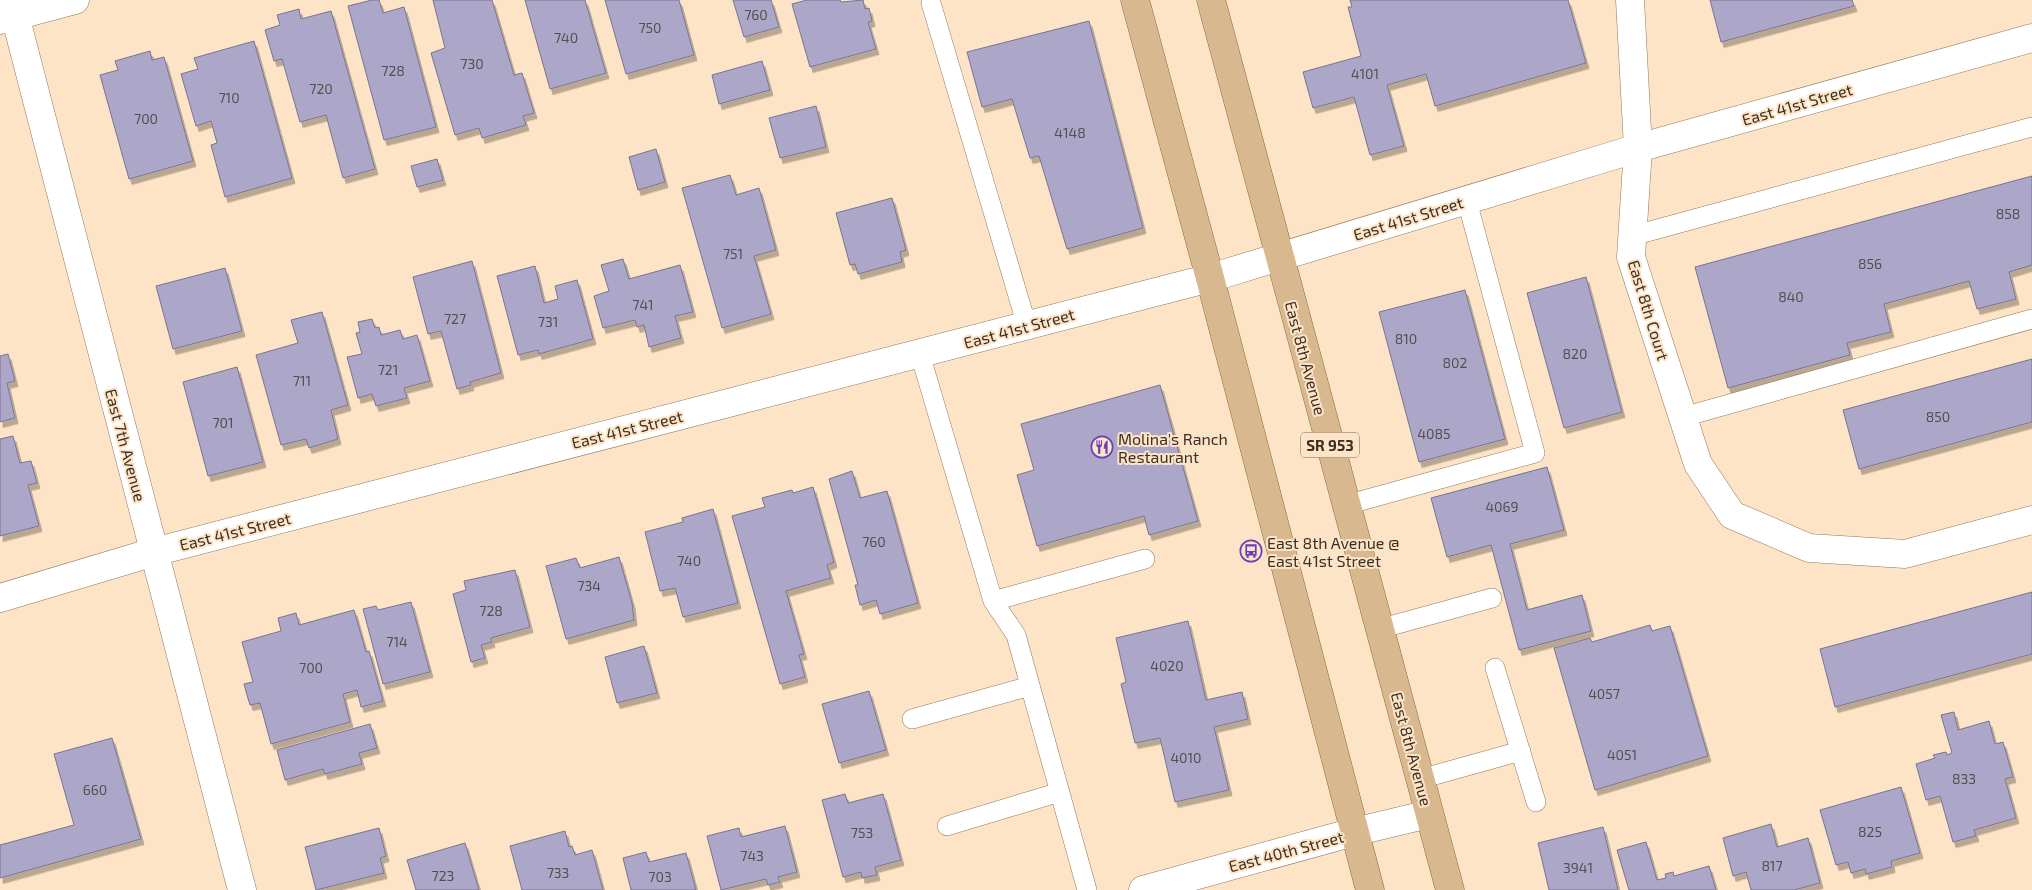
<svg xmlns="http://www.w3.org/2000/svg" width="2032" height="890" font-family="'Exo 2',sans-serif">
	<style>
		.building { fill: #aca7c8; stroke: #787392; filter: url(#shadow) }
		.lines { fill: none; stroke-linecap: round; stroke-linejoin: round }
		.service-casing { stroke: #90795f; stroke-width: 20 }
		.minor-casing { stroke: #90795f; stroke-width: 29 }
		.tertiary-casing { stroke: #90795f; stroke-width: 29 }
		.primary-casing { stroke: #906938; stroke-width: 29 }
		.service { stroke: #fff; stroke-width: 19 }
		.minor { stroke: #fff; stroke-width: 28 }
		.tertiary { stroke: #fff; stroke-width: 28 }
		.primary { stroke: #d8b88e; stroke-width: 28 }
		.labels { text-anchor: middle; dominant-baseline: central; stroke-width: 4; stroke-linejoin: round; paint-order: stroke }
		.number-label { font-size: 14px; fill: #564e4e }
		.shield { fill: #fee4c7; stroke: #756656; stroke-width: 1 }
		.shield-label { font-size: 15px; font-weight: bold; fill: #3a3025 }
		.street-label { font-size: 16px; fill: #3a3025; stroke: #fee4c7 }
		.poi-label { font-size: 16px; fill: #3a3025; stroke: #fee4c7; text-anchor: start }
	</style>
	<defs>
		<filter id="shadow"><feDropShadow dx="3" dy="5.5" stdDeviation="0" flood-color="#0004"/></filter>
	</defs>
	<rect width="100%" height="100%" fill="#fee4c7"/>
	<path class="building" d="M372 0H379L383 13 404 7 436 127 384 140 348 6Z
		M433 0H492L514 75 522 73 534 113 523 116 526 125 482 138 479 128 455 135 431 53 445 48Z
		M525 0H585L606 73 550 89Z
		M605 0H679L694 55 626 74Z
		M733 0H771L779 27 744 37Z
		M807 0H840L841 2 863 0 865 9 869 8 872 21 868 22 876 49 810 67 792 4Z
		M1350 0H1568L1586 63 1435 106 1426 74 1387 85 1404 146 1370 155 1354 97 1313 108 1303 72 1361 56 1348 7H1352Z
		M1710 0H1852L1854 6 1721 42Z
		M299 9 301 19 331 11 375 169 343 178 326 115 300 122 282 59 274 61 265 30 280 25 277 15Z
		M1089 21 1143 228 1067 249 1039 156 1030 158 1012 99 982 107 967 52Z
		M254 41 292 178 225 197 211 145 217 143 211 121 196 126 181 74 198 69 194 58Z
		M150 51 152 60 164 57 193 161 129 179 100 75 118 70 115 61Z
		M762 61 770 90 719 104 712 75Z
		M816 106 826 147 780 158 769 118Z
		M656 149 665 182 638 190 629 157Z
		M437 159 443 180 417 187 411 166Z
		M730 175 736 195 759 188 776 250 754 256 771 314 722 328 682 188Z
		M2032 176V265L2009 272 2016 299 1977 309 1969 281 1884 304 1891 332 1847 343 1850 355 1728 388 1695 267Z
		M892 198 906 250 900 252 902 262 858 274 855 264 850 265 836 213Z
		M623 259 629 279 680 265 693 312 675 316 681 338 649 347 644 325 637 327 635 320 603 328 594 296 609 291 601 265Z
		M472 261 501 373 470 382 471 385 457 389 441 331 428 334 413 277Z
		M535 266 544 303 558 299 555 286 577 280 593 339 539 354 538 350 518 355 497 276Z
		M225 268 242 331 173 349 156 286Z
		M1586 277 1622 412 1564 428 1527 293Z
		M1465 290 1505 439 1419 462 1379 312Z
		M322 312 348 405 331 410 338 439 309 448 306 439 281 445 256 355 298 343 291 320Z
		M372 319 375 328 379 327 381 335 400 330 403 339 417 335 430 381 404 388 407 398 376 406 372 394 358 398 347 357 362 354 356 333 360 332 358 322Z
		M8 354 15 381 7 383 15 418 0 422V356Z
		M2032 359V422L1859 469 1843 410Z
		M237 367 263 462 208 476 183 382Z
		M1160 385 1198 521 1149 535 1144 516 1037 546 1017 475 1034 470 1021 424Z
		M13 436 20 463 31 461 37 483 28 485 39 526 0 536V439Z
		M1547 467 1564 530 1510 544 1527 610 1582 595 1591 631 1519 650 1491 545 1447 557 1431 498Z
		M852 471 860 498 887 491 918 603 880 614 876 600 860 605 855 585H858L829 479Z
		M813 487 834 562 827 565 831 578 786 591 804 654 799 655 805 677 780 684 732 516 765 507 762 498 792 490 793 493Z
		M713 509 738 603 683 617 675 588 660 591 645 532 683 522 682 518Z
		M619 557 632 603 634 620 566 639 546 566 576 558 580 568Z
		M515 570 530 627 491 638 492 642 481 645 485 658 471 662 453 594 466 590 464 581Z
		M2032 592V654L1835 707 1820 649Z
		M411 602 430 672 383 684 363 609 376 606 378 610Z
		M354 610 366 652 369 651 383 701 361 707 357 690 343 694 350 722 271 744 260 703 250 705 247 695 244 684 253 682 242 642 281 631 278 618 296 613 299 625Z
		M1188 621 1206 700 1242 692 1248 719 1214 727 1229 790 1175 802 1160 738 1135 743 1121 684 1126 682 1116 638Z
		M1650 625 1652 631 1670 626 1708 756 1595 790 1554 648 1590 638 1592 642Z
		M644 646 657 693 617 703 605 657Z
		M869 691 886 750 839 763 822 704Z
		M1954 712 1958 730 1989 721 1995 744 2003 742 2013 777 2005 779 2016 818 1974 830 1976 836 1953 842 1940 796 1926 800 1916 764 1935 758 1933 755 1946 752 1947 755 1952 753 1941 715Z
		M370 724 377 748 359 753 362 764 325 774 323 769 285 780 277 750Z
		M112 738 141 839 0 878V845L74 825 54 754Z
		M1901 787 1920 853 1891 861 1892 867 1866 874 1865 869 1851 873 1848 862 1836 865 1820 810Z
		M845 794 848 803 883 794 901 860 875 867 877 875 862 878 861 872 843 877 822 800Z
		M1771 824 1777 847 1808 838 1820 883 1794 890H1751L1746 872 1733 876 1723 838Z
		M785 826 797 872 778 877 780 882 768 885 766 879 721 890 707 836 739 828 741 837Z
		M1603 827 1618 890H1549L1538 843Z
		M379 828 386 856 380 858 384 873 316 890 305 847Z
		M565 831 569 847 572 846 575 855 592 850 603 890H522L510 846Z
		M1646 842 1657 880 1666 878 1665 874 1673 872 1674 876 1709 866 1716 890H1629L1617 850Z
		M465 843 479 890H416L407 860Z
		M646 852 649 862 686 853 696 890H631L623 858Z"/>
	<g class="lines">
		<g class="service-casing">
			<path id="service" d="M931 3 1027 326
				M1632 236 2032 127
				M920 354 993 601 1145 559
				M1683 417 2032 319
				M1346 505 1535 453 1467 201
				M993 601 1016 635 1087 890
				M1379 629 1492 598
				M1495 668 1536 802
				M912 719 1030 686
				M1420 779 1521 751
				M947 826 1060 792"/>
		</g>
		<g class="minor-casing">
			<path id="minor" d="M11 0 242 890
				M1630 0 1638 148 1631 257 1698 464 1732 515 1809 548 1905 554 2032 520
				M0 20 75 0
				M1143 890 1354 832 1429 814"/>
		</g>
		<g class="tertiary-casing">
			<path id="tertiary" d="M0 598 154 552 1210 278 1638 148 2032 38"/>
		</g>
		<g class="primary-casing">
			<path id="primary" d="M1135 0 1210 278 1370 890
				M1211 0 1450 890"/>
		</g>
		<use href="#service" class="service"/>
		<use href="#minor" class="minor"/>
		<use href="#tertiary" class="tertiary"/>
		<use href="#primary" class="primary"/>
	</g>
	<defs>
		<g id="restaurant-ring" transform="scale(1.125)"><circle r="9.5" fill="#fee4c7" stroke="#6641ba" stroke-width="1.5"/><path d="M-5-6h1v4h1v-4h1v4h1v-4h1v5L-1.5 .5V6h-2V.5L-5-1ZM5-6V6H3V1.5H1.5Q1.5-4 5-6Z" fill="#6641ba"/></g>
		<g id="bus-ring" transform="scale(1.125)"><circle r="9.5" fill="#fee4c7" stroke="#6641ba" stroke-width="1.5"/><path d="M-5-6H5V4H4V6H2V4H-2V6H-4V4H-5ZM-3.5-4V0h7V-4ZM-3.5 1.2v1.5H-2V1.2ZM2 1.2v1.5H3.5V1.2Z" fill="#6641ba"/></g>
	</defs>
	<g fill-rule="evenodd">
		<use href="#restaurant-ring" x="1102" y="447"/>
		<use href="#bus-ring" x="1251" y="551"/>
	</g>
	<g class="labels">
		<g class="number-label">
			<text x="756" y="14">760</text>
			<text x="650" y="27">750</text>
			<text x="566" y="37">740</text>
			<text x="472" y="63">730</text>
			<text x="393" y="70">728</text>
			<text x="1365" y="73">4101</text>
			<text x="321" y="88">720</text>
			<text x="229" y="97">710</text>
			<text x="146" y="118">700</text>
			<text x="1070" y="132">4148</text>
			<text x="2008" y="213">858</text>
			<text x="733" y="253">751</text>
			<text x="1870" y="263">856</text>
			<text x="1791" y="296">840</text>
			<text x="643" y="304">741</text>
			<text x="455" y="318">727</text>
			<text x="548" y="321">731</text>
			<text x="1406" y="338">810</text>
			<text x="1575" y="353">820</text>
			<text x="1455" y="362">802</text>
			<text x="388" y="369">721</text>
			<text x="302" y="380">711</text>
			<text x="1938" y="416">850</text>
			<text x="223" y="422">701</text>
			<text x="1434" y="433">4085</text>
			<text x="1502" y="506">4069</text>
			<text x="874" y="541">760</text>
			<text x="689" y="560">740</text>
			<text x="589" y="585">734</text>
			<text x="491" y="610">728</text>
			<text x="397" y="641">714</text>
			<text x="1167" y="665">4020</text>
			<text x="311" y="667">700</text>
			<text x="1604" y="693">4057</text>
			<text x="1622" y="754">4051</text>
			<text x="1186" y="757">4010</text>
			<text x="1964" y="778">833</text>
			<text x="95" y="789">660</text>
			<text x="1870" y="831">825</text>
			<text x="862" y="832">753</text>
			<text x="752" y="855">743</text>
			<text x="1772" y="865">817</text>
			<text x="1578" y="867">3941</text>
			<text x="558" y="872">733</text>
			<text x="443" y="875">723</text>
			<text x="660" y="876">703</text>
		</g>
		<rect class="shield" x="1301" y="432.5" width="58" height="25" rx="4"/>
		<g class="shield-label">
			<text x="1330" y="445">SR 953</text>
		</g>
		<g class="street-label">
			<text transform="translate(1797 104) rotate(-16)">East 41st Street</text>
			<text transform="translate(1408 218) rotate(-17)">East 41st Street</text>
			<text transform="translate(1649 310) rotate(73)">East 8th Court</text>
			<text transform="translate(1019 328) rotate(-15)">East 41st Street</text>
			<text transform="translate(1306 358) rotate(75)">East 8th Avenue</text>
			<text transform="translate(627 429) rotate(-14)">East 41st Street</text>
			<text transform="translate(126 445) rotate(75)">East 7th Avenue</text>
			<text transform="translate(235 531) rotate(-14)">East 41st Street</text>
			<text transform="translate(1412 749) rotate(75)">East 8th Avenue</text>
			<text transform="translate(1286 851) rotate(-15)">East 40th Street</text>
		</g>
		<g class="poi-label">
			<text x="1118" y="438">Molina's Ranch<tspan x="1118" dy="18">Restaurant</tspan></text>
			<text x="1267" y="542">East 8th Avenue @<tspan x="1267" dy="18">East 41st Street</tspan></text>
		</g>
	</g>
</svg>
